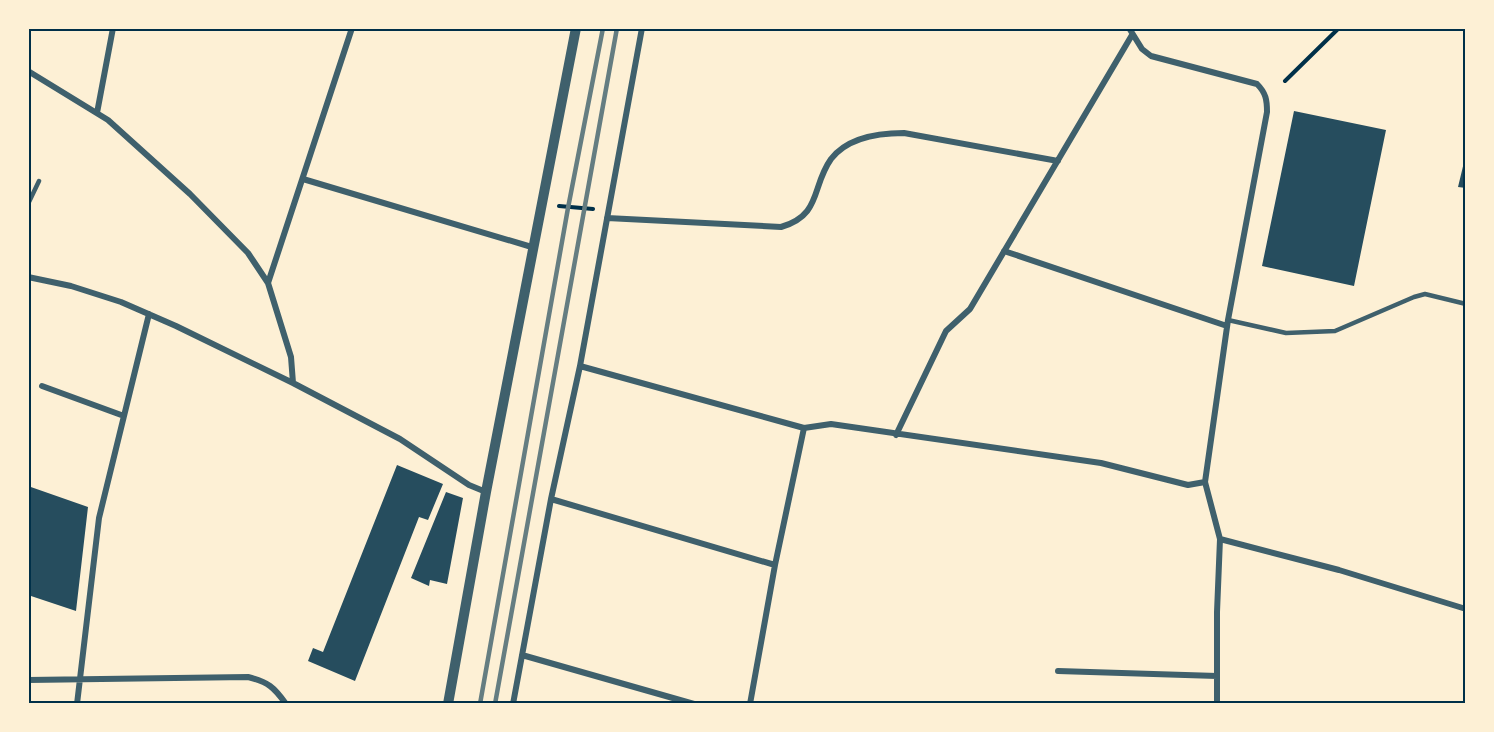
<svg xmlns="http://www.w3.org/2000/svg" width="1494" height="732" font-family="Karla,sans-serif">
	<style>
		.building { fill: #264d5e }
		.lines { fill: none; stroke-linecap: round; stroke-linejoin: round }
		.path { stroke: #003049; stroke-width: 4 }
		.service { stroke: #3f606c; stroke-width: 4.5 }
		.minor { stroke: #3f606c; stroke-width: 6 }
		.tertiary { stroke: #3f606c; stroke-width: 10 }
		.rail { stroke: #657d81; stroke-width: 4.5 }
		.neatline { fill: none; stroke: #003049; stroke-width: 2 }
	</style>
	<rect width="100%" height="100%" fill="#fdf0d5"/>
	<path class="building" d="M1294 111 1386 130 1354 286 1262 266Z
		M1465 158H1466V188L1458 187Z
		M397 465 443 484 428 520 419 517 355 681 308 661 313 648 323 652Z
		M28 486 88 507 76 611 28 595Z
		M446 492 463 498 447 584 430 580 429 586 411 578Z"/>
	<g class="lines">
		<path class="path" d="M1285 81 1339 28
			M559 206 593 209"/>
		<path class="service" d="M28 204 39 181
			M1228 320 1286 333 1335 331 1414 297 1425 294 1466 304"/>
		<path class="minor" d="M1129 28 1142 49 1151 56 1257 84C1266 93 1267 100 1267 112L1228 320 1205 482 1220 539 1217 612V704
			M28 71 108 120 190 194 248 253 268 283 291 357 293 383
			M97 113 113 28
			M303 179 535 248
			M607 218 781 227C822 215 811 187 831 159 848 137 879 133 904 133L1058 161
			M1004 251 1227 326
			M28 277 71 286 121 302 176 326 293 383 400 439 469 485 486 492
			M268 283 352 28
			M580 366 804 428 831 424 1101 463 1188 485 1205 482
			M42 386 124 416
			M896 435 946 331 970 309 1132 35
			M551 499 775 565
			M1220 539 1339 570 1466 609
			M522 655 694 704
			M1058 671 1217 676
			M28 680 248 677C268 682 274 687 286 704
			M77 704 99 518 149 314
			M513 704 551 499 580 366 642 28
			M750 704 775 565 804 428"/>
		<path class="tertiary" d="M448 704 486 492 576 28"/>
		<path class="rail" d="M480 704 568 208 603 28
			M495 704 617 28"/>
	</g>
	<rect width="1494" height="732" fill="none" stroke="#fdf0d5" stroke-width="60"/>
	<rect x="30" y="30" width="1434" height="672" class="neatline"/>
</svg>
